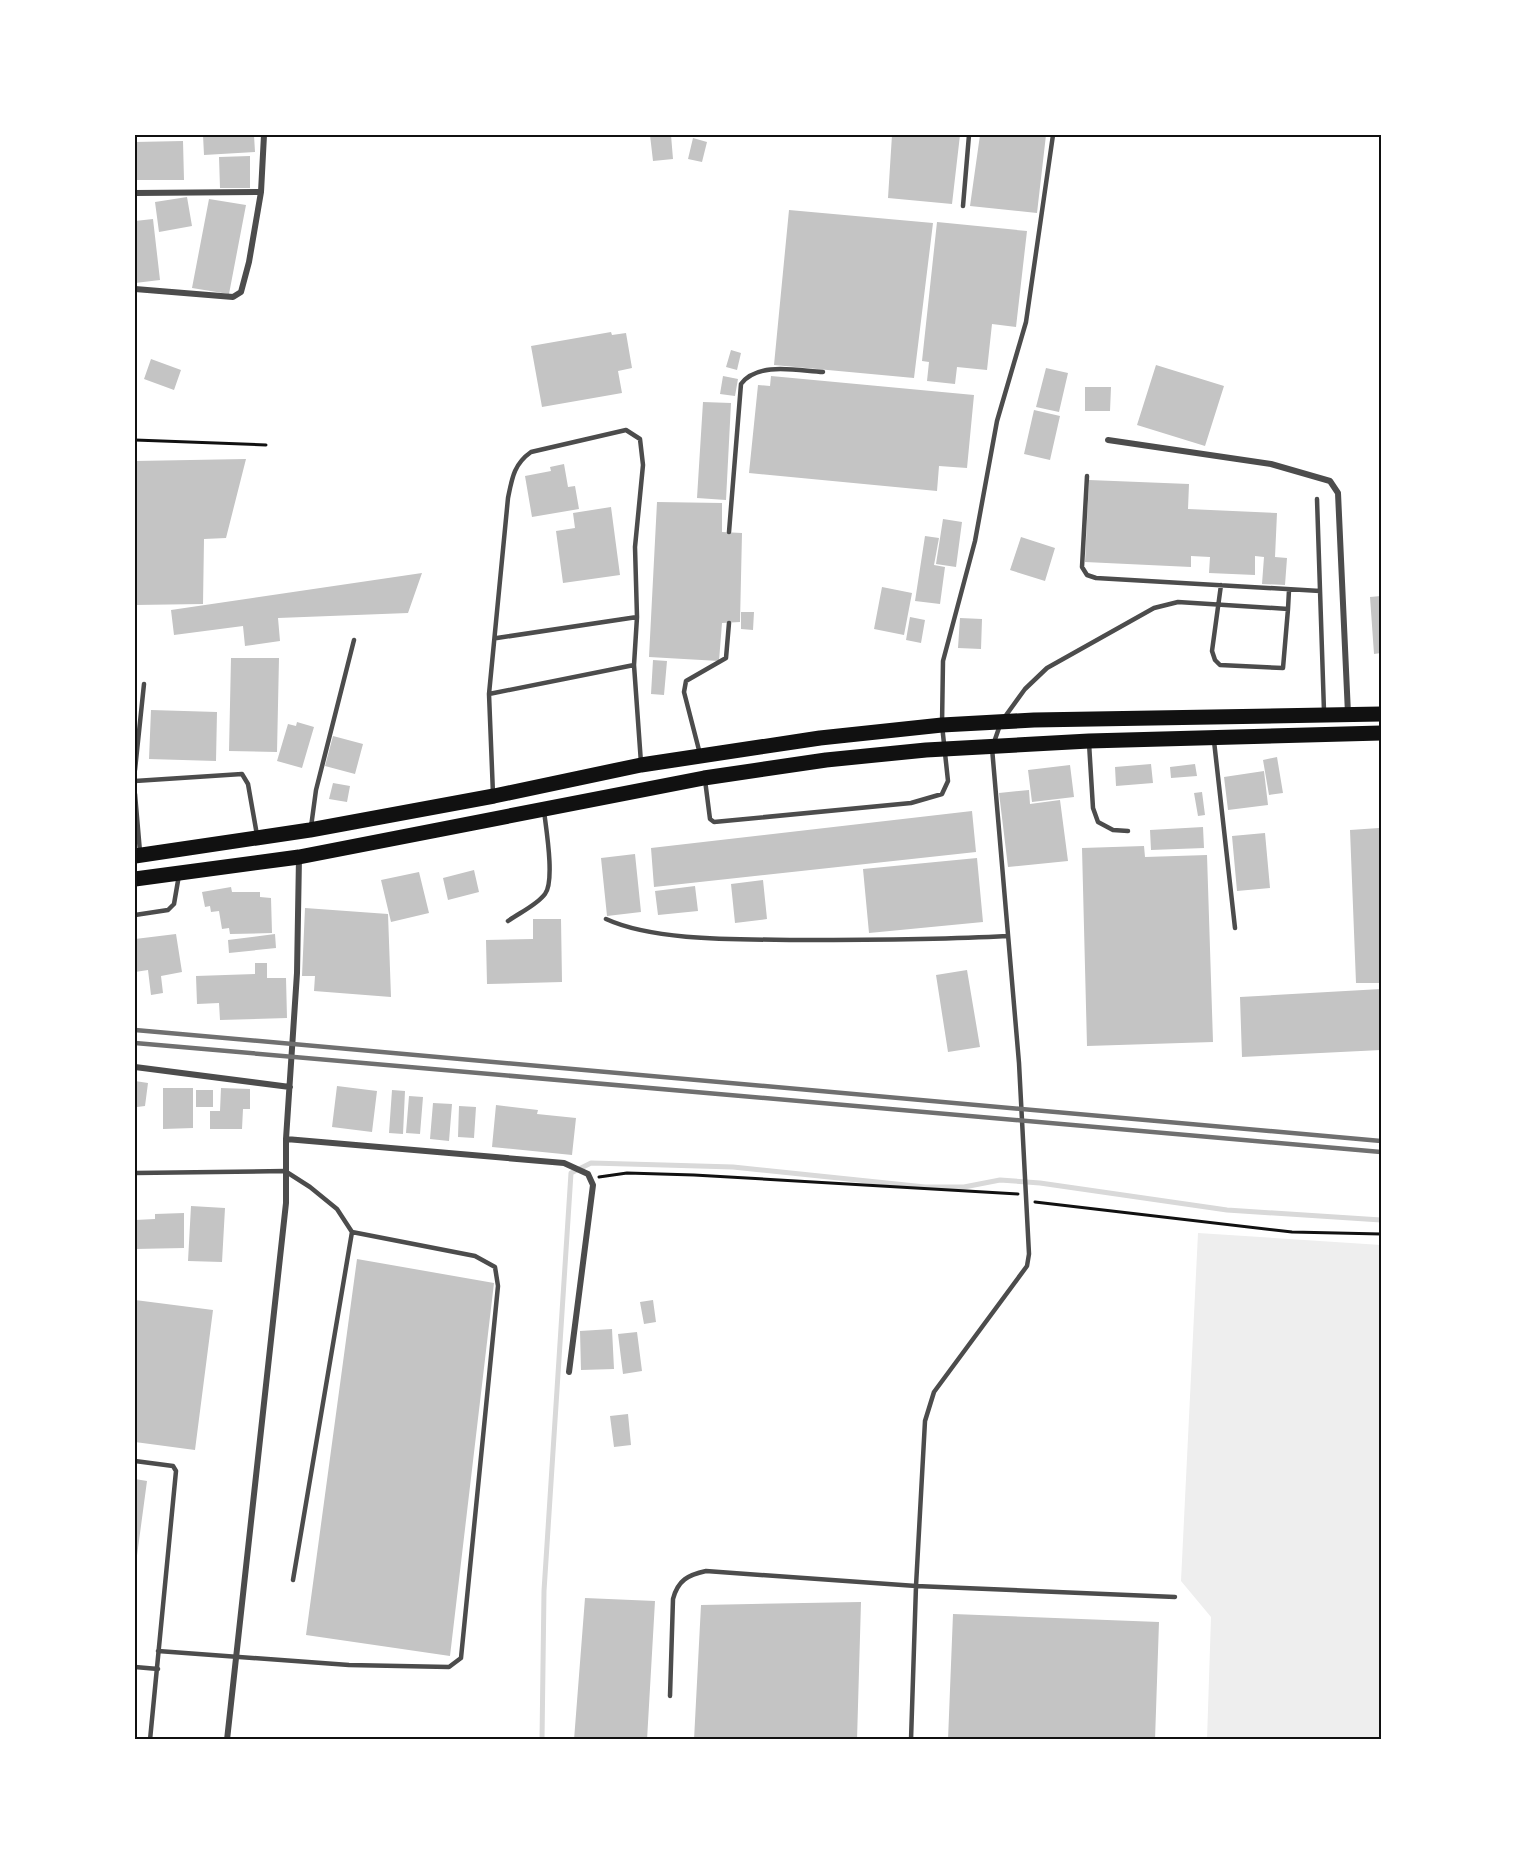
<svg xmlns="http://www.w3.org/2000/svg" width="1516" height="1875" font-family="Karla,sans-serif">
	<style>
		.green { fill: #eee }
		.lines { fill: none; stroke-linecap: round; stroke-linejoin: round }
		.stream { stroke: #d9d9d9; stroke-width: 5 }
		.building { fill: #c4c4c4 }
		.path { stroke: #111; stroke-width: 3 }
		.service { stroke: #4c4c4c; stroke-width: 4.5 }
		.minor { stroke: #4c4c4c; stroke-width: 6 }
		.trunk { stroke: #111; stroke-width: 15 }
		.rail { stroke: #707070; stroke-width: 4.5 }
		.neatline { fill: none; stroke: #111; stroke-width: 2 }
	</style>
	<rect width="100%" height="100%" fill="#fff"/>
	<path class="green" d="M1198 1233 1381 1245V1740H1207L1211 1617 1181 1581Z"/>
	<g class="lines">
		<path class="stream" d="M542 1740 544 1591 571 1173 591 1163 664 1165 733 1167 925 1187H964L1000 1180 1040 1183 1227 1210 1381 1220"/>
	</g>
	<path class="building" d="M203 135H254L255 152 204 155Z
		M650 135H671L673 159 653 161Z
		M892 135H960L952 204 888 198Z
		M980 135H1046L1037 213 970 206Z
		M693 138 707 142 702 162 688 159Z
		M183 141 184 180H135V142Z
		M250 156V188H220L219 157Z
		M187 197 192 226 159 232 155 202Z
		M209 199 246 205 229 294 192 288Z
		M789 210 933 223 914 378 774 365Z
		M153 219 160 280 135 283V221Z
		M937 222 1027 231 1016 327 992 324 987 370 957 367 955 384 927 381 929 362 922 361Z
		M611 332 612 335 626 333 632 368 618 371 622 393 542 407 531 346Z
		M731 350 741 353 737 370 726 367Z
		M151 359 181 370 174 390 144 379Z
		M1156 365 1224 386 1205 446 1137 425Z
		M1046 368 1068 373 1059 412 1036 407Z
		M723 376 738 379 735 396 720 394Z
		M771 376 974 395 967 468 939 466 937 491 749 473 758 385 770 386Z
		M1085 387H1111L1110 411H1085Z
		M703 402 731 403 726 500 697 498Z
		M1034 410 1060 416 1050 460 1024 454Z
		M246 459 226 538 204 539 203 604 135 605V461Z
		M564 464 568 487 575 486 579 509 532 517 525 476 551 471 550 467Z
		M1089 480 1189 484 1188 509 1277 513 1275 557 1287 558 1285 585 1262 584 1264 557 1255 556V575L1209 573 1210 557 1191 556V567L1085 562Z
		M657 502 722 503V532L742 533 740 622 722 623 719 661 649 657Z
		M611 507 620 575 563 583 556 531 575 528 573 513Z
		M943 519 962 522 956 567 936 564Z
		M925 536 939 538 934 565 945 567 940 604 915 601Z
		M1021 537 1055 548 1045 581 1010 570Z
		M422 573 408 613 278 618 280 641 245 646 243 626 174 635 171 610Z
		M882 587 912 593 904 635 874 629Z
		M1381 596V653L1374 654 1370 597Z
		M741 612H754L753 630 741 629Z
		M910 617 925 620 921 643 906 640Z
		M960 618 982 619 981 649 958 648Z
		M231 658H279L277 752 229 751Z
		M653 660 667 661 664 695 651 694Z
		M151 710 217 712 216 761 149 759Z
		M297 722 314 727 302 768 277 761 288 724 296 726Z
		M333 736 363 744 355 774 325 766Z
		M1277 757 1283 793 1269 795 1263 760Z
		M1151 764 1153 783 1116 786 1115 767Z
		M1195 764 1197 776 1171 778 1170 767Z
		M1070 765 1074 797 1032 802 1028 770Z
		M1264 771 1268 805 1228 810 1224 777Z
		M333 783 350 786 347 802 329 799Z
		M1029 790 1030 804 1060 800 1068 861 1008 867 999 793Z
		M1202 792 1205 815 1198 816 1194 793Z
		M972 811 976 852 654 887 651 848Z
		M1203 827 1204 848 1151 850 1150 830Z
		M1379 828 1381 983H1356L1350 830Z
		M1265 833 1270 888 1237 891 1232 836Z
		M1144 846 1145 857 1207 855 1213 1042 1087 1046 1082 848Z
		M635 854 641 912 607 916 601 858Z
		M977 858 983 922 869 933 863 869Z
		M474 870 479 892 448 900 443 878Z
		M419 872 429 913 391 922 381 880Z
		M763 880 767 919 735 923 731 884Z
		M695 886 698 911 658 915 655 891Z
		M231 887 232 892H260V897L271 898 272 933 230 934 229 928 222 929 219 911 211 912 210 906 205 907 202 892Z
		M305 908 388 914 391 997 314 991 315 976H302Z
		M533 919H561L562 982 487 984 486 940 533 939Z
		M176 934 182 972 161 976 163 993 151 995 148 970 135 972V939Z
		M275 934 276 948 229 953 228 940Z
		M255 963H267V978H286L287 1018 220 1020 219 1003 197 1004 196 976 255 974Z
		M967 970 980 1047 948 1052 936 975Z
		M1381 989V1050L1242 1057 1240 997Z
		M135 1081 148 1083 145 1106 137 1107V1121Z
		M337 1086 377 1091 372 1132 332 1127Z
		M163 1088H193V1128L163 1129Z
		M221 1088 250 1089V1109H243L242 1129H210V1111H220Z
		M196 1090H213V1107H196Z
		M392 1090 405 1091 403 1134 389 1133Z
		M409 1096 423 1097 420 1134 406 1133Z
		M433 1103 452 1104 449 1141 430 1139Z
		M496 1105 538 1110 537 1114 576 1118 572 1155 492 1147Z
		M459 1106 476 1107 474 1138 458 1137Z
		M191 1206 225 1208 222 1262 188 1261Z
		M184 1213V1248L135 1249V1220L155 1219V1214Z
		M357 1259 494 1283 450 1656 306 1635Z
		M135 1300 213 1310 195 1450 135 1442Z
		M653 1300 656 1322 644 1324 640 1302Z
		M612 1329 614 1369 581 1370 580 1331Z
		M637 1332 642 1371 623 1374 618 1334Z
		M628 1414 631 1445 614 1447 610 1416Z
		M135 1479 147 1481 136 1563H135Z
		M585 1598 655 1601 647 1740H574Z
		M861 1602 857 1740H694L701 1605Z
		M953 1614 1159 1622 1155 1740H948Z"/>
	<g class="lines">
		<path class="path" d="M135 440 266 445
			M599 1177 627 1173 694 1175 1018 1194
			M1035 1202 1292 1232 1381 1234"/>
		<path class="service" d="M963 206 969 135
			M1087 476 1082 567 1087 575 1096 578 1320 591
			M1317 499 1324 711
			M729 532 741 384C758 361 799 371 823 372
			M1221 585 1212 651 1215 660 1220 665 1283 668 1288 609
			M497 638 637 617 634 665 641 763
			M489 694 634 665
			M1004 718 1025 689 1047 668 1154 608 1178 602 1288 609 1289 590
			M1214 741 1235 928
			M1089 743 1093 808 1098 822 1113 830 1128 831
			M700 754 684 692 686 681 726 658 729 623
			M135 770 144 684
			M705 780 710 819 714 822 911 803 942 794 948 781 942 725 943 661 975 541 997 421 1026 322 1053 135
			M135 781 242 774 248 784 257 835
			M135 794 140 852
			M493 794 489 694 508 498C512 478 514 464 531 452L626 430 640 439 643 465 635 547 637 617
			M311 827 316 790 354 640
			M135 915 168 910 174 904 179 875
			M606 919C656 942 744 939 800 940 869 940 938 940 1007 936
			M508 921C519 913 537 905 545 894 555 881 546 828 544 811
			M135 1173 285 1171 310 1187 337 1209 352 1232 475 1256 495 1267 498 1286 461 1658 449 1667 349 1665 158 1651
			M135 1461 173 1466 176 1471 150 1740
			M293 1580 352 1232
			M135 1667 158 1669
			M670 1696 673 1599C678 1580 688 1575 706 1571L916 1586 925 1421 934 1392 1027 1266 1029 1254 1019 1063 992 748 1000 725
			M911 1740 916 1586 1175 1597"/>
		<path class="minor" d="M135 193 261 192
			M135 289 233 297 241 292 249 262 261 192 264 135
			M1108 440 1271 464 1330 481 1338 493 1348 714
			M135 1067 290 1087
			M286 1139 564 1163 588 1174 593 1185 569 1372
			M227 1740 286 1203V1139L297 973 299 857"/>
		<path class="trunk" d="M135 856 310 830 494 796 641 765 820 738 942 725 1034 720 1381 714
			M135 879 299 857 704 778 826 760 926 750 1089 741 1381 733"/>
		<path class="rail" d="M135 1030 1381 1141
			M135 1043 1381 1152"/>
	</g>
	<rect width="1516" height="1875" fill="none" stroke="#ffffff" stroke-width="273"/>
	<rect x="136" y="136" width="1244" height="1602" class="neatline"/>
</svg>
